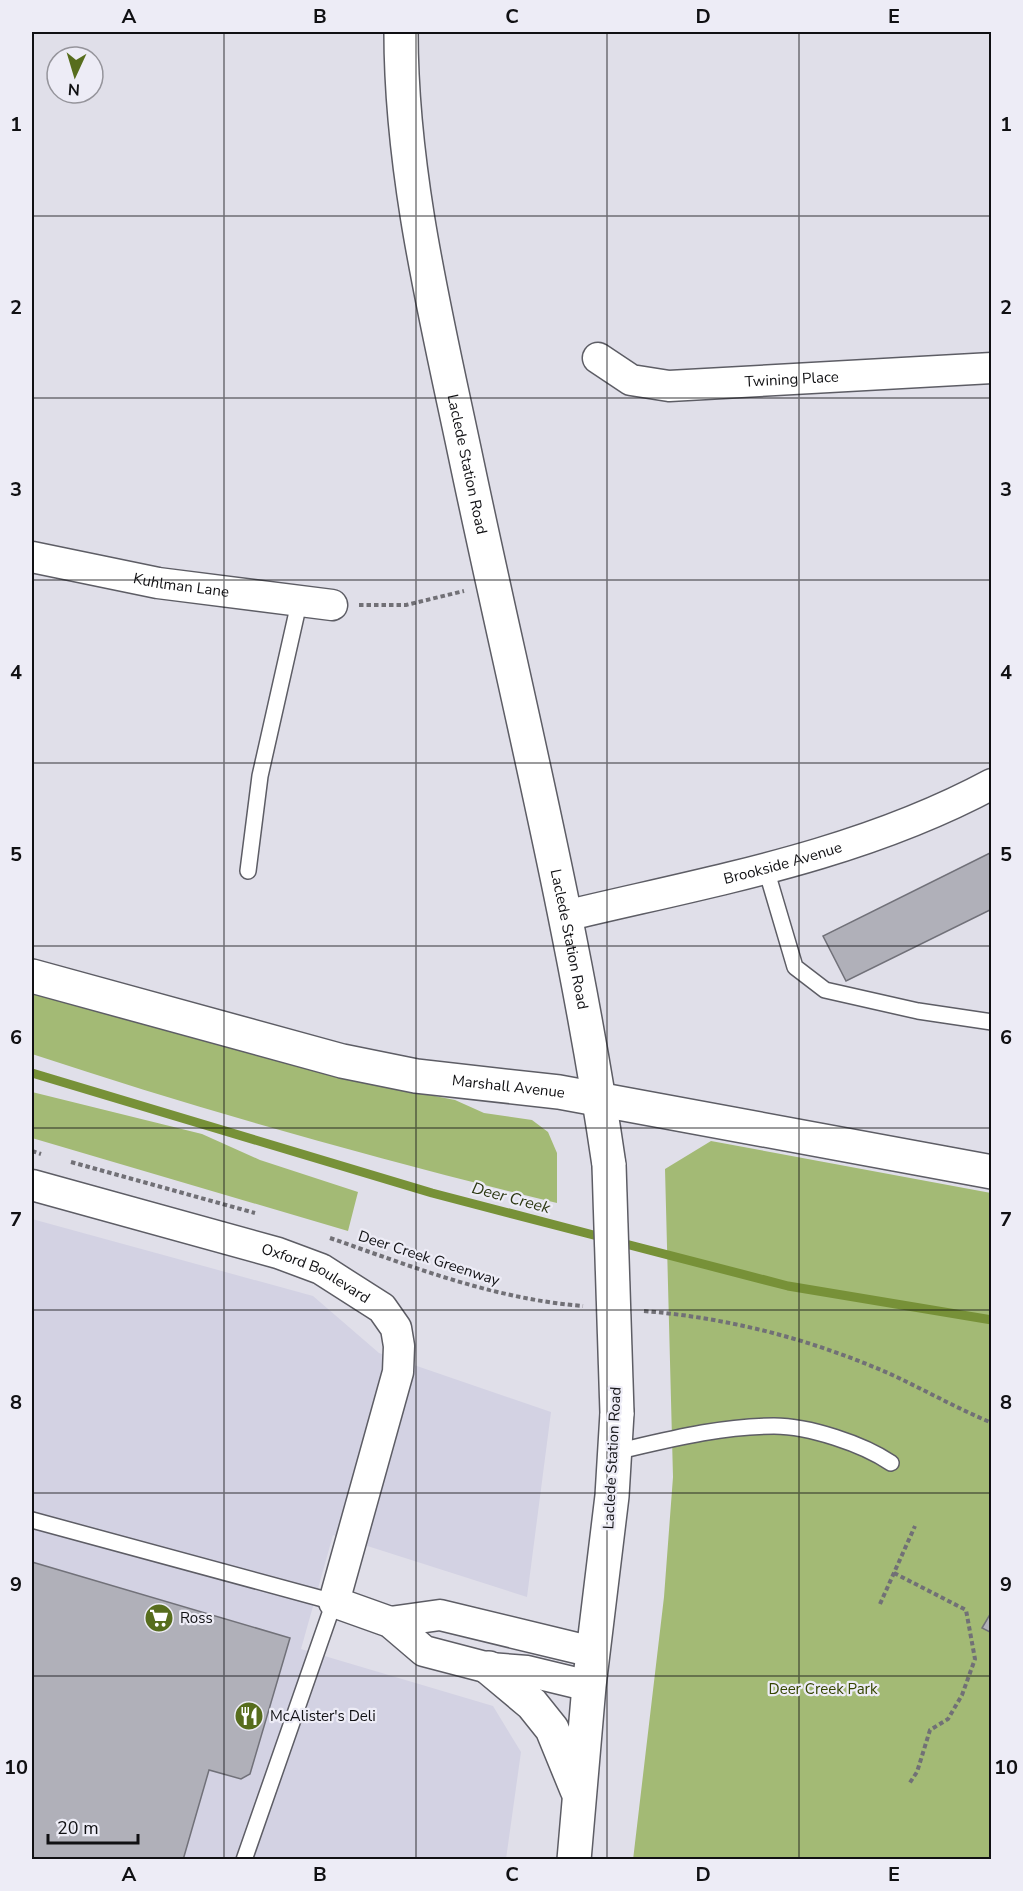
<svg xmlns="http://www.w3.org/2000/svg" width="1023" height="1891" font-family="'Nunito Sans',sans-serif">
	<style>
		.built { fill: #d3d2e3 }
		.green { fill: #a3ba75 }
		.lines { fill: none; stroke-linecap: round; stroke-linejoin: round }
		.stream { stroke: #779138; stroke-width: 9 }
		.building { fill: #b0b0b9; stroke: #717179; stroke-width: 1.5 }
		.lane-casing { stroke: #5d5d65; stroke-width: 18 }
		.street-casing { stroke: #5d5d65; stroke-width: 33 }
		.secondary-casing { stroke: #5d5d65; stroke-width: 36 }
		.primary-casing { stroke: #5d5d65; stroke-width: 36 }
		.path { stroke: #717076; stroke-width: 4; stroke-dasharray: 4.5 3; stroke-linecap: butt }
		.lane { stroke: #fff; stroke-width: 15 }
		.street { stroke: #fff; stroke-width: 30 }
		.secondary { stroke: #fff; stroke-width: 33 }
		.primary { stroke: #fff; stroke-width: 33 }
		.primary-bridge-casing { stroke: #5d5d65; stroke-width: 36; stroke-linecap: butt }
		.primary-bridge { stroke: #fff; stroke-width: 33 }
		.grid { fill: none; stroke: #101013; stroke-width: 1.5; stroke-opacity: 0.55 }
		.labels { text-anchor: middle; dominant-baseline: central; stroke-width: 4.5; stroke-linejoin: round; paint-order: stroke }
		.street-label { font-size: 15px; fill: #101013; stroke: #edecf6 }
		.poi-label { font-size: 15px; fill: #101013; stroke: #edecf6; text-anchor: start }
		.park-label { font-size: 15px; fill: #354500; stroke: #edecf6 }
		.water-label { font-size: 16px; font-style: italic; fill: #2c3712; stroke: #edecf6 }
		.neatline { fill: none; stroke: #101013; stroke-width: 2 }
		.grid-label { font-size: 20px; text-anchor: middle; font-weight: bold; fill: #101013 }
	</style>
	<rect width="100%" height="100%" fill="#e0dfe9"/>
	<path class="built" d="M32 1219 313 1296 379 1353 551 1412 527 1597 333 1535 301 1649 493 1706 521 1752 506 1859H32Z"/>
	<path class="green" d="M32 993 349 1079 455 1100 484 1113 532 1120 548 1132 557 1153V1203C380 1160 204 1111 32 1054Z
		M32 1092 202 1134 260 1160 358 1192 348 1231 32 1138Z
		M711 1141 991 1193V1859L633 1860 664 1597 673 1477 665 1169Z"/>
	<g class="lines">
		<path class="stream" d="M32 1073 432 1193 605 1238
			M618 1242 788 1286 992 1320"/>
	</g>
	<path class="building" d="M992 852V909L846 981 823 936Z
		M32 1562 290 1638 250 1774 241 1779 209 1770 183 1860H32Z
		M992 1611V1633L982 1628Z"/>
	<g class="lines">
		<g class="lane-casing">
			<path id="lane" d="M766 869 795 967 825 990 918 1011 992 1022
				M248 871 260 776 299 603
				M615 1452C667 1440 720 1426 774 1426 809 1426 863 1444 891 1463
				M32 1520 334 1602 244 1860"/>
		</g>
		<g class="street-casing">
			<g id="street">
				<path id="s1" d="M598 358 631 380 669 386 992 368"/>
				<path id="s2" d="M32 557 158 583 332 605"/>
				<path id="s3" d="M565 916C711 881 858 856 992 784"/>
				<path id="s4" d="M32 1185 278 1253 321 1269 382 1308 396 1328 399 1346 398 1372 334 1602 390 1622 424 1651 489 1668 527 1671 589 1686"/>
				<path d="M390 1622 440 1615 593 1652"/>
			</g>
		</g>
		<g class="secondary-casing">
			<g id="secondary">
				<path id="s5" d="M32 976 342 1061 416 1076 559 1092 992 1172"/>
			</g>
		</g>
		<g class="primary-casing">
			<g id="primary">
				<path id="s6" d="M401 32C401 173 435 312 464 449 514 688 574 924 609 1165"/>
				<path d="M489 1668 532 1704 552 1729 577 1790"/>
				<path d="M574 1860 589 1686 612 1496 617 1413"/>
			</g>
		</g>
		<path class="path" d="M359 605H406L464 591
			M32 1151 41 1154
			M71 1162 255 1213
			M330 1238C413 1267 494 1299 583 1306
			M644 1311C729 1318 810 1339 888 1373 923 1389 956 1408 992 1423
			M894 1573 966 1610 975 1659 962 1695 948 1719 930 1730 917 1772 909 1784
			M880 1604 915 1526"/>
		<use href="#lane" class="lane"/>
		<use href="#street" class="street"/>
		<use href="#secondary" class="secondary"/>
		<use href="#primary" class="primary"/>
		<g class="primary-bridge-casing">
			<path id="primary-bridge" d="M609 1165 617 1413"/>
		</g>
		<use href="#primary-bridge" class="primary-bridge"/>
	</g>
	<path class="grid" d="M224 32V1860M416 32V1860M607 32V1860M799 32V1860M32 216H992M32 398H992M32 580H992M32 763H992M32 946H992M32 1128H992M32 1310H992M32 1493H992M32 1676H992"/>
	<defs>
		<g id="supermarket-disc" transform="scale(1.5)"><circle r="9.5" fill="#576d1d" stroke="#edecf6"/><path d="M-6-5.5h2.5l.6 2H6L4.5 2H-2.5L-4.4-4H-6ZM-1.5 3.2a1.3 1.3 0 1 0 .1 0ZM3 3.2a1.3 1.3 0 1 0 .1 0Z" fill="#fff"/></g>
		<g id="restaurant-disc" transform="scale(1.5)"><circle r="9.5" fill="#576d1d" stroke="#edecf6"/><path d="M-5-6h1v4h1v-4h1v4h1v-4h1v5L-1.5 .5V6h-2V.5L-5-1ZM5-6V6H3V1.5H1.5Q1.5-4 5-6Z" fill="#fff"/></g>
	</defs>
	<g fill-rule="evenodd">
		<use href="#supermarket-disc" x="159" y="1618"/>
		<use href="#restaurant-disc" x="249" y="1716"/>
	</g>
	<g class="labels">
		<g class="street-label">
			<text stroke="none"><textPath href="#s1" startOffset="201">Twining Place</textPath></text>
			<text stroke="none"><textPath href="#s6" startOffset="438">Laclede Station Road</textPath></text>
			<text stroke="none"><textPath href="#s2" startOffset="152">Kuhlman Lane</textPath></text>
			<text stroke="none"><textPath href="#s3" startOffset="224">Brookside Avenue</textPath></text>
			<text stroke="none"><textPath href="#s6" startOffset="924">Laclede Station Road</textPath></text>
			<text stroke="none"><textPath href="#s5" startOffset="490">Marshall Avenue</textPath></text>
			<text transform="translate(429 1258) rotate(18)">Deer Creek Greenway</text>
			<text stroke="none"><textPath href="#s4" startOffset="298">Oxford Boulevard</textPath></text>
			<text transform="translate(612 1458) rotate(-87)">Laclede Station Road</text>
		</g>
		<g class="poi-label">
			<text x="180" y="1618">Ross</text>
			<text x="270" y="1716">McAlister's Deli</text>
		</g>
		<g class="park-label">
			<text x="823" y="1689">Deer Creek Park</text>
		</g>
		<g class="water-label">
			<text transform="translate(511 1198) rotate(15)">Deer Creek</text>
		</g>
	</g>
	<rect width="1023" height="1891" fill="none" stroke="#edecf6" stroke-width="66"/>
	<g transform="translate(75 75) rotate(184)"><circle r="28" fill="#edecf6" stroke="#95949b" stroke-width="1.5"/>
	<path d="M0-4.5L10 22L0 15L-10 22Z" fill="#576d1d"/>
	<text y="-9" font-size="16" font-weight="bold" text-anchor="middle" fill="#101013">N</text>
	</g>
	<path d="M48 1834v9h90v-9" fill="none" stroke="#101013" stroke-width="3"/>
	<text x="57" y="1834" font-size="18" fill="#101013" stroke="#edecf6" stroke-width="4.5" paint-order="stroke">20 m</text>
	<rect x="33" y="33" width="957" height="1825" class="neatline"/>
	<g class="grid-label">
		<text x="129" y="23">A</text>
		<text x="320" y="23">B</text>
		<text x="512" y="23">C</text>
		<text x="703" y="23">D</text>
		<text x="894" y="23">E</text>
		<text x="16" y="131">1</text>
		<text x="1006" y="131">1</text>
		<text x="16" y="314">2</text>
		<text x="1006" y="314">2</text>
		<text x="16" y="496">3</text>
		<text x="1006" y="496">3</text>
		<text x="16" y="679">4</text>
		<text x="1006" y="679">4</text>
		<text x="16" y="861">5</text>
		<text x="1006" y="861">5</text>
		<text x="16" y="1044">6</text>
		<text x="1006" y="1044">6</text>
		<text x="16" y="1226">7</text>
		<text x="1006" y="1226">7</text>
		<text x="16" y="1409">8</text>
		<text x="1006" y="1409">8</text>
		<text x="16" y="1591">9</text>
		<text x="1006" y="1591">9</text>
		<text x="16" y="1774">10</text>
		<text x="1006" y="1774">10</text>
		<text x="129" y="1881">A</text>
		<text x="320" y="1881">B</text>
		<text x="512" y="1881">C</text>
		<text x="703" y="1881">D</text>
		<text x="894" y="1881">E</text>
	</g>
</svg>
